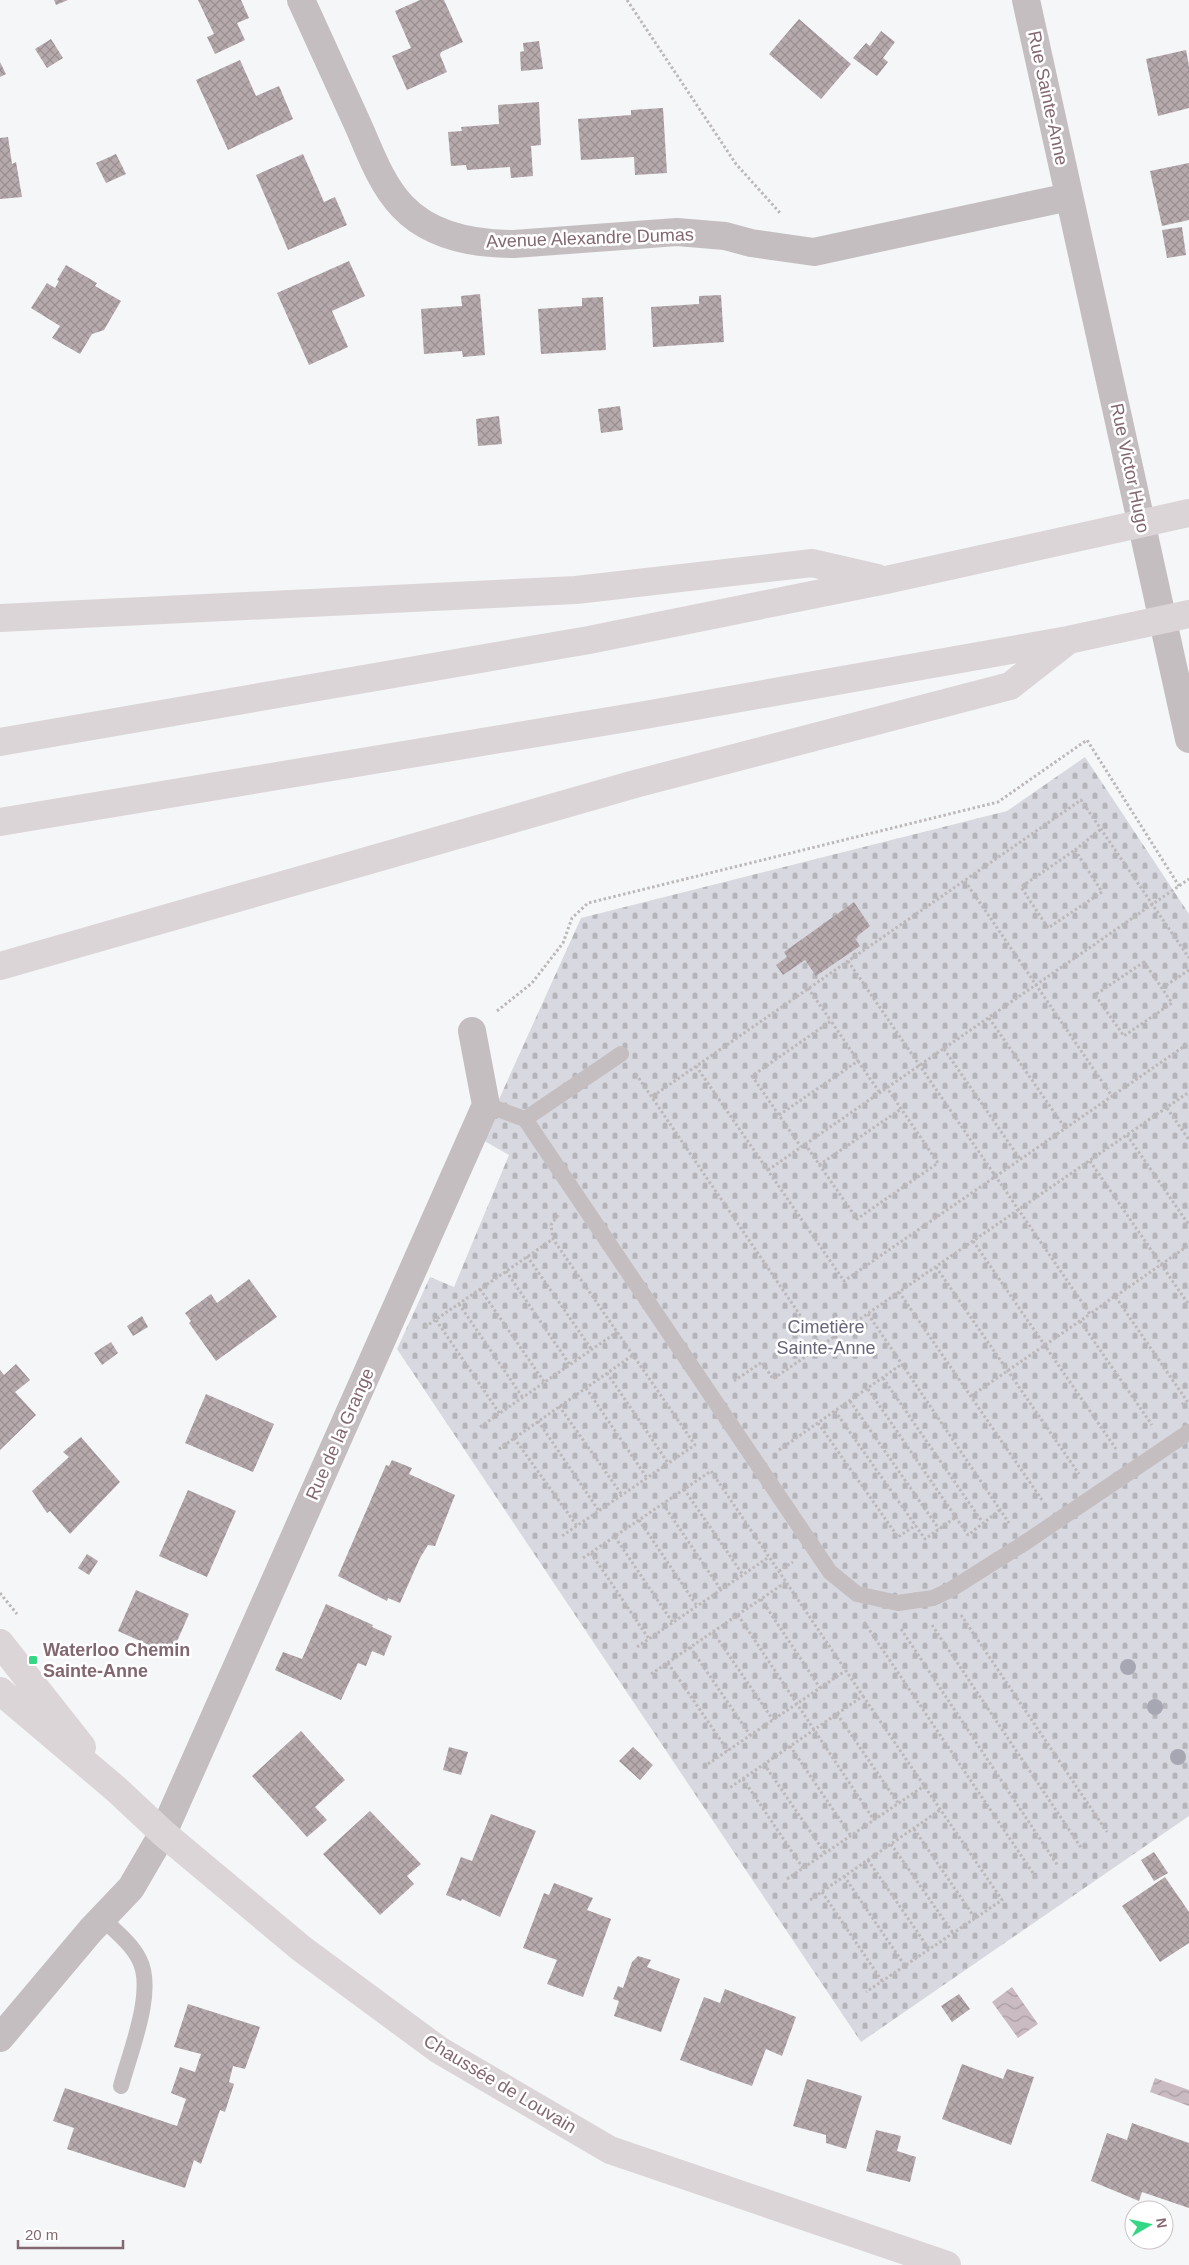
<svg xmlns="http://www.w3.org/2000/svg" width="1189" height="2265" font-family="Helvetica,sans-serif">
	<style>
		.cemetery { fill: url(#cemetery-stones) }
		.water { fill: url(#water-waves) }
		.building { fill: url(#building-cross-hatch) }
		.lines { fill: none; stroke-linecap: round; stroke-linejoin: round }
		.path { stroke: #bdb8ba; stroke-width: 3; stroke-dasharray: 2.5 2.5; stroke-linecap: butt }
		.lane { stroke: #c5bec0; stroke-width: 16 }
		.street { stroke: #c5bec0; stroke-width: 28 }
		.secondary { stroke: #dcd5d7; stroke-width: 28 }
		.highway { stroke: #dcd5d7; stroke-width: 28 }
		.tree { fill: #a6a7b2 }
		.poi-dot { fill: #34d783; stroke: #fff; stroke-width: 2 }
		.labels { text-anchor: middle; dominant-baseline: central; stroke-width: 5; stroke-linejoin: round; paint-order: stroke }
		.street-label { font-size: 18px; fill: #836870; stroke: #fff }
		.park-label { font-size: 18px; fill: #67667a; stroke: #fff }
		.poi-label { font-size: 18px; font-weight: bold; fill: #836870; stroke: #fff; text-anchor: start }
	</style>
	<defs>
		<pattern id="cemetery-stones" width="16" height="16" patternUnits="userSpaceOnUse" patternTransform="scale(1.25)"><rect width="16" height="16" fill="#d8d9e0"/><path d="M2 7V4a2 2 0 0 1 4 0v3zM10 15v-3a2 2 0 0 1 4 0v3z" fill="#b5b4ba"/></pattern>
		<pattern id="water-waves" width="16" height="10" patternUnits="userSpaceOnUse" patternTransform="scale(1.25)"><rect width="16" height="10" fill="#cabbc2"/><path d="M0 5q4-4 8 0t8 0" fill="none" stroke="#a99ca2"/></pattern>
		<pattern id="building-cross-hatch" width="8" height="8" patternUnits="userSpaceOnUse" patternTransform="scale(1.25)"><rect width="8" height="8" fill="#b6aaad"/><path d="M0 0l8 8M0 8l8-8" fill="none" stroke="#998e91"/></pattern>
	</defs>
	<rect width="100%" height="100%" fill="#f4f6f7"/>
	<path class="cemetery" d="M1085 757 1189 914V1816L861 2042 397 1349 430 1277 454 1287 509 1155 481 1139 581 918 1007 811Z"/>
	<path class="water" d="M1012 1987 1038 2024 1018 2038 992 2002Z
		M1155 2078 1189 2090V2106L1150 2092Z"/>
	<path class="building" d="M54 0H68L56 5Z
		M198 0H241L249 18 237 23 245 40 215 54 207 37 214 34Z
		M420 0H444L463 42 441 52 440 55 447 72 407 90 392 56 411 48 395 11Z
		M799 19 851 64 821 99 769 54Z
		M881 31 895 42 883 58 888 62 877 76 853 58 866 43 870 46Z
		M51 39 63 58 47 68 35 49Z
		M539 41 543 69 521 71 520 52 524 51 523 43Z
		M1186 50 1189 66V108L1158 116 1146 59Z
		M240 60 256 96 279 86 293 119 228 150 196 80Z
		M0 62 6 74 0 77Z
		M539 102 541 145 531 146 533 176 511 178 510 167 467 170 466 165 451 166 448 132 462 131 461 127 499 124 498 105Z
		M663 108 667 173 635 175 634 157 581 160 578 119 631 115V110Z
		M8 137 12 164 16 162 22 197 0 199V138Z
		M116 154 126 174 106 183 96 163Z
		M303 154 324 202 335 197 347 225 288 250 256 175Z
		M1189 163V220L1162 226 1150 171Z
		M1182 227 1186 255 1167 258 1162 230Z
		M349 261 365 296 332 311 348 347 309 365 277 293Z
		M66 265 97 283 95 286 121 301 104 330 92 334 80 354 52 338 60 326 31 308 47 283 55 288 59 281 57 280Z
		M480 294 485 355 463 357 462 351 424 354 421 309 462 306 461 296Z
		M721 295 724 342 653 347 651 307 699 304V296Z
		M603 297 606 350 541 354 538 309 582 306V298Z
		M620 406 623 430 601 433 598 409Z
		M499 416 502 444 478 446 476 419Z
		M854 902 870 926 855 938 860 946 816 976 805 960 783 975 776 965 787 957 784 952Z
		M249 1279 277 1317 216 1361 189 1323 191 1321 185 1313 211 1294 217 1303Z
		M142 1316 148 1327 133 1336 127 1326Z
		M111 1342 118 1353 102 1365 94 1353Z
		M16 1364 30 1380 15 1392 36 1415 0 1450V1370L4 1375Z
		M206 1394 274 1424 253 1472 185 1443Z
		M81 1437 120 1482 70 1534 50 1511 47 1513 32 1491 69 1457 63 1452Z
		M392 1460 412 1468 409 1474 455 1495 435 1546 428 1545 420 1558 400 1603 388 1598 387 1601 338 1576 386 1465 389 1466Z
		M188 1490 236 1511 207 1577 159 1556Z
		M87 1554 98 1561 89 1575 78 1568Z
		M136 1590 189 1614 171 1655 118 1631Z
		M326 1604 373 1625 372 1627 392 1636 384 1656 372 1651 366 1666 358 1663 341 1700 275 1670 283 1652 302 1659Z
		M301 1731 345 1780 315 1807 327 1820 307 1837 252 1776Z
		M449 1747 468 1752 461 1775 443 1770Z
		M633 1747 653 1765 640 1780 619 1761Z
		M370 1811 421 1864 407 1876 414 1884 380 1915 323 1854Z
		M491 1814 536 1831 500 1917 462 1899 461 1901 446 1895 461 1857 472 1861Z
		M1154 1852 1168 1873 1154 1881 1141 1860Z
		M1165 1877 1189 1912V1943L1160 1962 1122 1906Z
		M554 1883 593 1898 587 1910 611 1919 583 1997 547 1984 557 1960 523 1948 544 1893 549 1895Z
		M638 1956 651 1960 647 1967 680 1979 661 2032 614 2016 619 2001 613 1999 618 1986 623 1988 632 1962Z
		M725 1989 796 2017 782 2056 766 2049 752 2086 680 2060 704 1997 720 2003Z
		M959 1994 970 2009 952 2022 941 2006Z
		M188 2004 260 2027 245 2069 233 2066 229 2082 234 2084 225 2112 220 2110 201 2164 194 2160 185 2188 67 2149 74 2128 53 2121 65 2088 177 2126 186 2099 171 2093 180 2067 195 2072 201 2054 174 2047Z
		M962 2064 1003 2079 1007 2069 1034 2077 1011 2145 942 2119Z
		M807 2079 862 2096 846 2149 826 2143V2135L793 2126Z
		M1132 2123 1189 2143V2208L1142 2192 1139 2201 1091 2181 1107 2133 1127 2140Z
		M876 2130 901 2136 897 2151 916 2157 910 2182 866 2171Z"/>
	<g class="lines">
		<path class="path" d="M627 0 736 164 781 214
			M1075 850 1102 892 1048 928 1021 887Z
			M1075 850 1101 829
			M965 881 1112 1096
			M848 961 1090 1314 1115 1296 1187 1401 1181 1405
			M1144 962 1172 1003 1124 1036 1095 995Z
			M808 988 831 1021
			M1162 988 1189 970
			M497 1011 532 983 563 943 572 918 588 903 998 802 1087 740 1179 886
			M989 1018 1065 1128
			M944 1049 1020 1159
			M858 1061 880 1093
			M696 1066 844 1281 1189 1043
			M636 1074 821 1346
			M653 1096 1081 800 1189 958
			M1167 1108 1189 1140
			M779 1115 858 1061 831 1021 752 1076 801 1147
			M1127 1135 1189 1225
			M805 1144 857 1219 938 1163 887 1088
			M1090 1161 1189 1305
			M819 1165 901 1109
			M768 1170 1189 879
			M558 1215 551 1225 553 1239 695 1445 562 1536
			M973 1241 1116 1449
			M527 1256 592 1350
			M936 1267 1079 1474
			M506 1271 570 1365
			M480 1289 545 1383
			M1116 1296 1189 1245
			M459 1304 523 1398
			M868 1314 1009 1523
			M436 1320 500 1414
			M1080 1321 1152 1425
			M425 1327 553 1239
			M607 1373 668 1463
			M883 1378 983 1523
			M734 1381 762 1362 773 1379 899 1292
			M586 1388 647 1478
			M868 1389 968 1535 1000 1510
			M971 1396 1090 1314
			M850 1401 939 1529
			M559 1406 622 1495
			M835 1411 925 1539 956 1517
			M538 1421 599 1511
			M818 1423 898 1537 916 1525
			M480 1427 617 1332
			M514 1438 577 1526
			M499 1449 633 1355
			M779 1450 902 1364
			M684 1489 743 1575
			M1042 1500 899 1292 1189 1092
			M663 1504 721 1590
			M639 1520 697 1606
			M615 1537 673 1623
			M591 1553 649 1639
			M583 1558 711 1471 863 1696 728 1789
			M779 1571 793 1562
			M0 1593 17 1614
			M761 1599 820 1688
			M738 1615 874 1820
			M961 1615 1107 1832
			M864 1622 1037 1879
			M932 1625 1082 1849
			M901 1629 1058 1866
			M713 1632 773 1720
			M637 1647 769 1557
			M690 1647 750 1735
			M668 1663 728 1751
			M651 1674 786 1582
			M863 1696 1002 1900 866 1992
			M837 1714 898 1803
			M790 1746 851 1836
			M708 1764 845 1671
			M764 1764 825 1853
			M743 1779 803 1868
			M914 1829 975 1918
			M891 1844 953 1933
			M868 1860 929 1949
			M844 1876 905 1966
			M787 1879 924 1786
			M822 1892 882 1981
			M810 1900 940 1810"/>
		<path class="lane" d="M621 1054 525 1119 830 1572 857 1594 898 1603 933 1598 950 1590 1023 1544 1189 1432
			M486 1105 525 1119
			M103 1919C115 1931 131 1943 139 1959 156 1990 130 2052 121 2086"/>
		<path class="street" d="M301 0C320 42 339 84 358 125 370 152 381 184 402 206 431 237 474 244 514 244L677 232 725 236 751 243 814 252 1069 197
			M1026 0 1189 739
			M0 2038 91 1930 131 1888 163 1833 486 1105 472 1031"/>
		<path class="secondary" d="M0 1643 82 1747
			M0 1691 116 1789 163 1833 302 1949 439 2050 610 2150 947 2265"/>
		<path class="highway" d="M0 618 576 590 812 563 877 578
			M0 742 589 640 886 580 1189 513
			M0 822 645 715 1068 640 1189 614
			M0 966 635 784 1010 686 1065 643"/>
	</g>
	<g class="tree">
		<circle cx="1128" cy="1667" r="8"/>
		<circle cx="1155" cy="1707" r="8"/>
		<circle cx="1178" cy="1757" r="8"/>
	</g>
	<rect class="poi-dot" x="28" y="1655" width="10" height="10" rx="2.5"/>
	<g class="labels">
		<g class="street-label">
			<text transform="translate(1048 98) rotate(78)">Rue Sainte-Anne</text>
			<text transform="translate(590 238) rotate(-2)">Avenue Alexandre Dumas</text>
			<text transform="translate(1130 468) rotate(78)">Rue Victor Hugo</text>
			<text transform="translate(340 1434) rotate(-66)">Rue de la Grange</text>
			<text transform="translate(500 2084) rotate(31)">Chaussée de Louvain</text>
		</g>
		<g class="park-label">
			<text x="826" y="1327">Cimetière<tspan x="826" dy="21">Sainte-Anne</tspan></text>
		</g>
		<g class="poi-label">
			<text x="43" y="1650">Waterloo Chemin<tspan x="43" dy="21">Sainte-Anne</tspan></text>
		</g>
	</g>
	<g transform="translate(1149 2225) rotate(81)"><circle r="24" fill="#ffffff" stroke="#cdc3c6"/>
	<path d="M0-4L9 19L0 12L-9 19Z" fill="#34d783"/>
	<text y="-8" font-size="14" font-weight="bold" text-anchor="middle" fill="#836870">N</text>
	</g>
	<path d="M18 2240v8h105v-8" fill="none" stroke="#836870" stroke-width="2.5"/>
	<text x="25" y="2240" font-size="15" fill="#836870" stroke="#ffffff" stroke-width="4" paint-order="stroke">20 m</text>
</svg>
